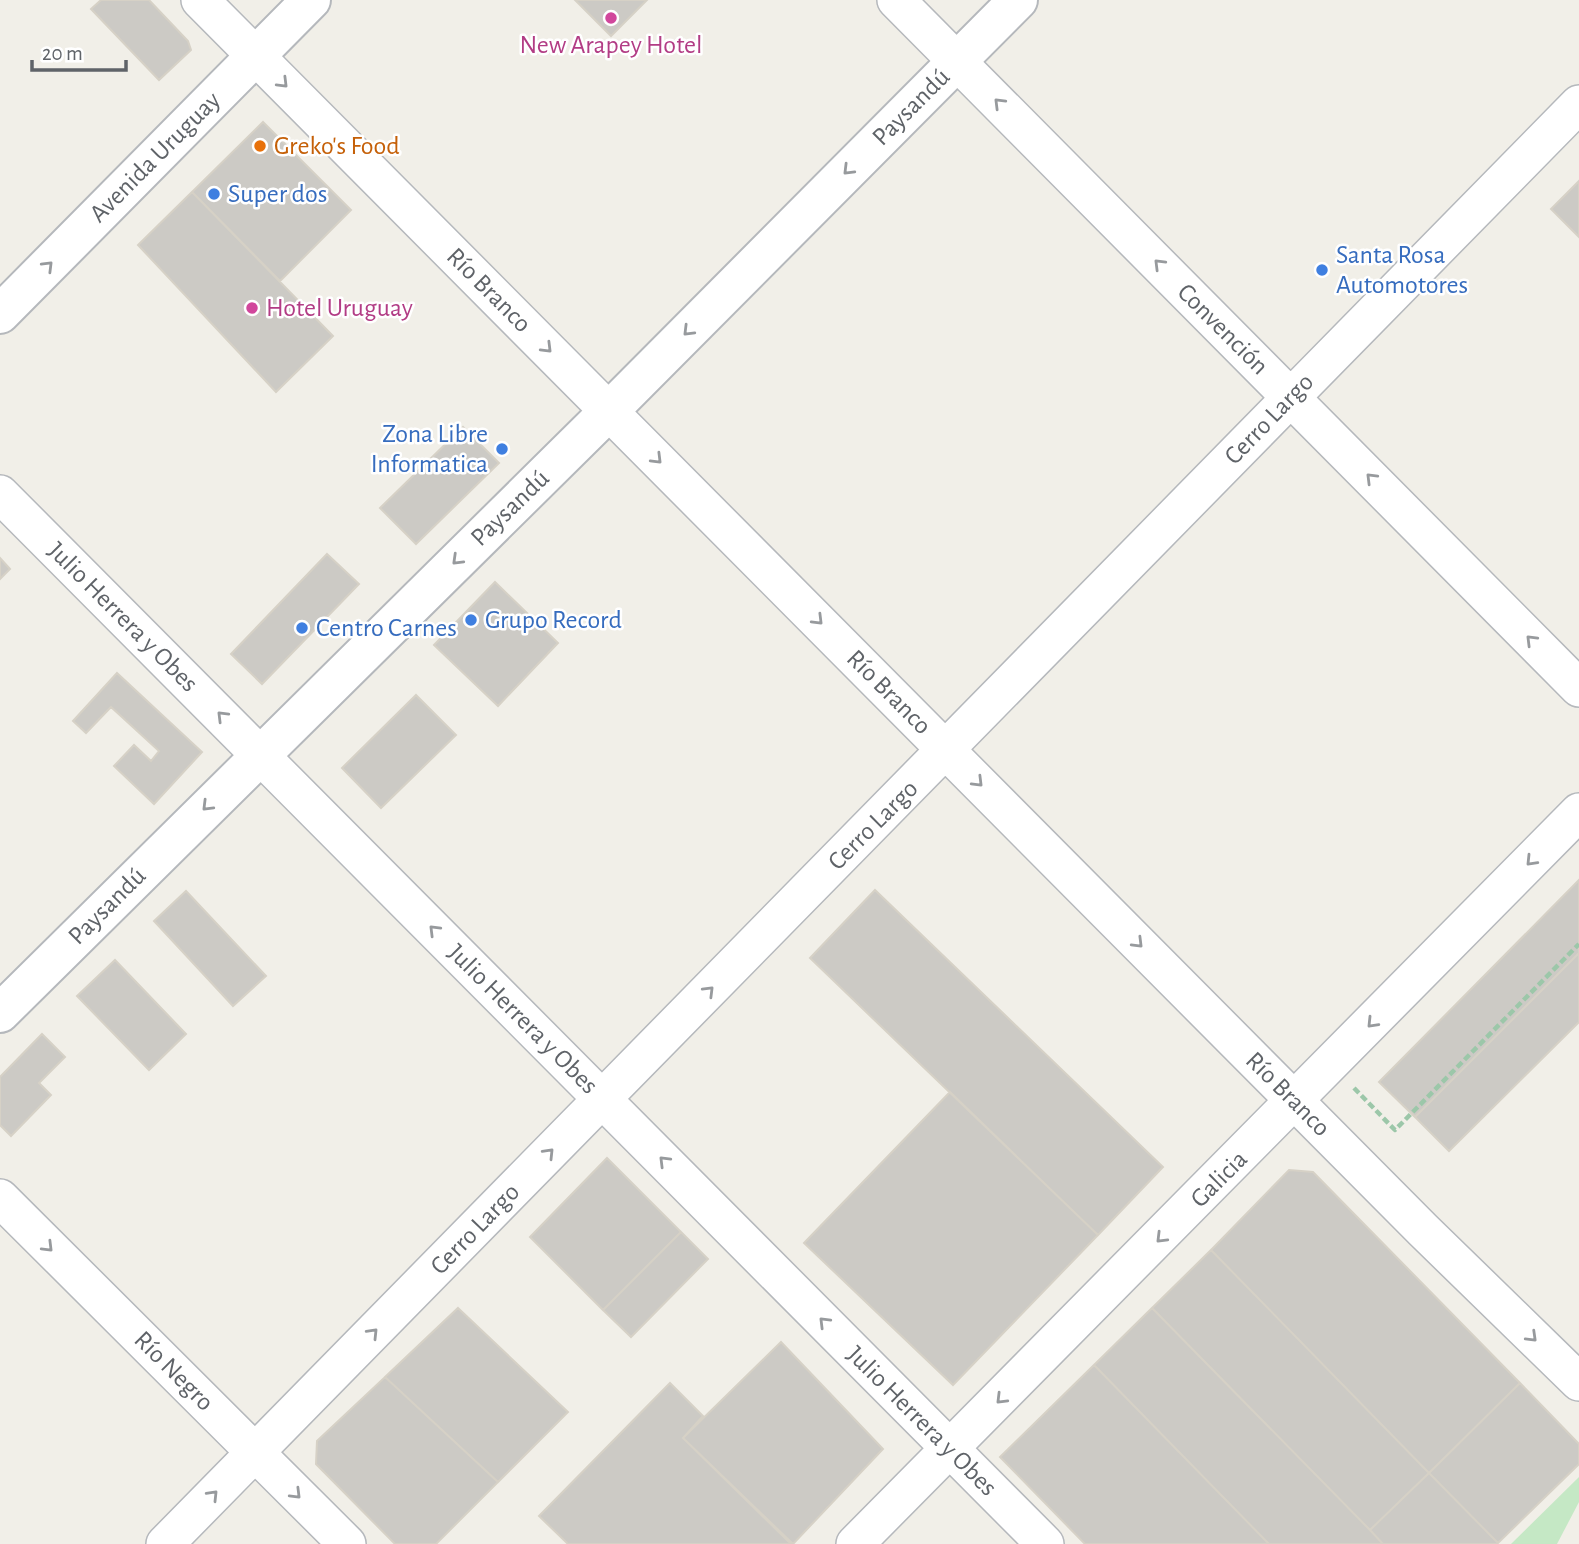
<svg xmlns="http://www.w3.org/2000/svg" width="1579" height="1544" font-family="'Alegreya Sans',sans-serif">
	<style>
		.green { fill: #c5e8c5 }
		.building { fill: #cccac5; stroke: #d6d1c6; stroke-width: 2 }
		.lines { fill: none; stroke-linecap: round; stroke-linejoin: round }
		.minor-casing { stroke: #b5b8bc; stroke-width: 40 }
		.tertiary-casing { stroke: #b5b8bc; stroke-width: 42 }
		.path { stroke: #9cc7a9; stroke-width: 4.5; stroke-dasharray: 7 3.5; stroke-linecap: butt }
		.minor { stroke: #fff; stroke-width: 37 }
		.tertiary { stroke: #fff; stroke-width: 38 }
		.oneway { stroke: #979a9d }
		.hotel-dot { fill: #d1479c; stroke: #fff; stroke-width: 2.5 }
		.food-dot { fill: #e8710a; stroke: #fff; stroke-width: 2.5 }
		.shop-dot { fill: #3f7fe0; stroke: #fff; stroke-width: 2.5 }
		.labels { text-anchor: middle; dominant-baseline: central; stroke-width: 5; stroke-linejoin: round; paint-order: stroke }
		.hotel-label { font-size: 26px; fill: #b23c85; stroke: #fff }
		.street-label { font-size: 26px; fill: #5f6368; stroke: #fff }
		.food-label { font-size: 26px; fill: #c56008; stroke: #fff; text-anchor: start }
		.shop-label { font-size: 26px; fill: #366cbe; stroke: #fff; text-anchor: start }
	</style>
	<rect width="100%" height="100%" fill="#f1efe8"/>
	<path class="green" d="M1579 1477V1502L1557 1544H1511Z"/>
	<path class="building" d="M101 0H149L188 41 191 50 159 80 91 9Z
		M575 0H647L611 36Z
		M263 122 351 210 280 281 192 192Z
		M1579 181V237L1551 209Z
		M192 192 333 336 276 392 138 245Z
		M463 427 499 463 416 544 380 508Z
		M327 554 359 584 262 684 231 654Z
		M0 558 10 569 0 579Z
		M495 582 558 643 498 706 434 645Z
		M117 673 202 752 154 804 114 766 134 745 151 761 159 751 111 707 86 733 73 721Z
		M416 695 456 735 381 808 342 768Z
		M1579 880V953L1415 1117 1379 1082Z
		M875 890 1163 1167 1098 1235 810 958Z
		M186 891 266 976 233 1006 154 921Z
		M1579 953V1022L1449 1151 1415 1117Z
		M115 960 186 1034 149 1070 77 996Z
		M42 1034 65 1057 39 1083 51 1095 11 1136 0 1125V1077Z
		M950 1092 1098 1235 953 1385 804 1243Z
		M607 1158 681 1232 603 1310 530 1237Z
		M1289 1170 1313 1172 1520 1383 1429 1473 1211 1250Z
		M681 1232 708 1259 631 1337 603 1310Z
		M1211 1250 1429 1473 1370 1530 1152 1308Z
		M458 1308 568 1412 498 1482 385 1377Z
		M1152 1308 1370 1530 1383 1544H1269L1094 1365Z
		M781 1342 883 1449 793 1544 683 1438Z
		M1094 1365 1269 1544H1085L1000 1457Z
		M385 1377 498 1482 436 1544H395L316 1464 317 1441Z
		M670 1383 703 1416 683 1438 791 1544H568L539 1516Z
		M1520 1383 1579 1444V1464L1498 1543 1429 1473Z
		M1429 1473 1498 1543 1497 1544H1383L1370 1530Z"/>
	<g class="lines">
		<g class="minor-casing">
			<path id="minor" d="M200 0 1423 1230 1579 1382
				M896 0 1579 688
				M0 494 1045 1544
				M0 1198 347 1544
				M165 1544 1579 104
				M855 1544 1579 812"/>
		</g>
		<g class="tertiary-casing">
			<path id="tertiary" d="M0 314 311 0
				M0 1013 609 411 1018 0"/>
		</g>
		<path class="path" d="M1354 1088 1395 1130 1579 944"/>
		<use href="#minor" class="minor"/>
		<use href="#tertiary" class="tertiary"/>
	</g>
	<defs><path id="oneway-chevron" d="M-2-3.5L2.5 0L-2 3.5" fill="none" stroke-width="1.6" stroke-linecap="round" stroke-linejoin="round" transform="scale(1.75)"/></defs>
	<g class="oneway">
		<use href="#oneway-chevron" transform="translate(283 83) rotate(45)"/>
		<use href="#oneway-chevron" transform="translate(999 103) rotate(-135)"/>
		<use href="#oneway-chevron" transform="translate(848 170) rotate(135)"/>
		<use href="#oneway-chevron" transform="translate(1159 264) rotate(-135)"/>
		<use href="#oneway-chevron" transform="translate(48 266) rotate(-45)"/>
		<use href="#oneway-chevron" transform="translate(688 331) rotate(135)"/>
		<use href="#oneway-chevron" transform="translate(547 348) rotate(45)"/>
		<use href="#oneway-chevron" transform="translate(657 459) rotate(45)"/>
		<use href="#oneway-chevron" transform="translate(1371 478) rotate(-135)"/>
		<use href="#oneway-chevron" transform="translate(457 560) rotate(136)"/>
		<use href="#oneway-chevron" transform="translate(818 620) rotate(45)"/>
		<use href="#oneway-chevron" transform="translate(1531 640) rotate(-135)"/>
		<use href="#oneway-chevron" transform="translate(222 716) rotate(-135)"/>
		<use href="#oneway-chevron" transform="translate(978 782) rotate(45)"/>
		<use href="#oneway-chevron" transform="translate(207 806) rotate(135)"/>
		<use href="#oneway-chevron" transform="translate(1531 861) rotate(134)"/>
		<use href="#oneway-chevron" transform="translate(434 930) rotate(-135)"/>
		<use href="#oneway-chevron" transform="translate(1138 943) rotate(45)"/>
		<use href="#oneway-chevron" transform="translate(709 991) rotate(-45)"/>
		<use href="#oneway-chevron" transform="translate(1372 1023) rotate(134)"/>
		<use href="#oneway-chevron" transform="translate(549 1153) rotate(-46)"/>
		<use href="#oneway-chevron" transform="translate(664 1161) rotate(-135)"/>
		<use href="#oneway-chevron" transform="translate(1161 1238) rotate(135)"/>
		<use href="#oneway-chevron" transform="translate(48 1247) rotate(45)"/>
		<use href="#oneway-chevron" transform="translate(824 1322) rotate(-135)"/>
		<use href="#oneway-chevron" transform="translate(373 1333) rotate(-46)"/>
		<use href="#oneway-chevron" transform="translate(1532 1337) rotate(44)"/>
		<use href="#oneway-chevron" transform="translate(1001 1399) rotate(135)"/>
		<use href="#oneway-chevron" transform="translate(296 1494) rotate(45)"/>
		<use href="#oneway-chevron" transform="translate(213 1495) rotate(-46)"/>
	</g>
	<g class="hotel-dot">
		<circle cx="611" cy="18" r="7"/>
		<circle cx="252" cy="308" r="7"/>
	</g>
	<circle class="food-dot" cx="260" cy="146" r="7"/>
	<g class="shop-dot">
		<circle cx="214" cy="194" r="7"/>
		<circle cx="1322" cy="270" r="7"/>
		<circle cx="502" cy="449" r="7"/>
		<circle cx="471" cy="620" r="7"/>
		<circle cx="302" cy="628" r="7"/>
	</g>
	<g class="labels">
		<g class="hotel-label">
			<text x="611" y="45">New Arapey Hotel</text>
			<text x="266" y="308" text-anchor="start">Hotel Uruguay</text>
		</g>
		<g class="street-label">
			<text transform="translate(911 107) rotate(-45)">Paysandú</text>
			<text transform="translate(155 157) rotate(-45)">Avenida Uruguay</text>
			<text transform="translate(489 290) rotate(45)">Río Branco</text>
			<text transform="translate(1223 329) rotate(45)">Convención</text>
			<text transform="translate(1269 419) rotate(-46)">Cerro Largo</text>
			<text transform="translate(510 508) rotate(-44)">Paysandú</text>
			<text transform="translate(123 617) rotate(45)">Julio Herrera y Obes</text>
			<text transform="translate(889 692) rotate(45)">Río Branco</text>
			<text transform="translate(873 825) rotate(-45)">Cerro Largo</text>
			<text transform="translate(107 906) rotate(-45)">Paysandú</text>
			<text transform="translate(523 1019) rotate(45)">Julio Herrera y Obes</text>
			<text transform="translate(1288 1094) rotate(45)">Río Branco</text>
			<text transform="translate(1219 1179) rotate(-45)">Galicia</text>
			<text transform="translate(475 1229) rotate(-46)">Cerro Largo</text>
			<text transform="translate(174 1371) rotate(45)">Río Negro</text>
			<text transform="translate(922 1421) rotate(45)">Julio Herrera y Obes</text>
		</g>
		<g class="food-label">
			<text x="274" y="146">Greko's Food</text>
		</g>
		<g class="shop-label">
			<text x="228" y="194">Super dos</text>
			<text x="1336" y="255">Santa Rosa<tspan x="1336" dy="30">Automotores</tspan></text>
			<text x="488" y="434" text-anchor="end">Zona Libre<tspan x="488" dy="30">Informatica</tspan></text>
			<text x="485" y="620">Grupo Record</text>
			<text x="316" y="628">Centro Carnes</text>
		</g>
	</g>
	<path d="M32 60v10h94v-10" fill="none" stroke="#5f6368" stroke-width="3.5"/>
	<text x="42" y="60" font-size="21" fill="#5f6368" stroke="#ffffff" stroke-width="5" paint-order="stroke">20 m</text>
</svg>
